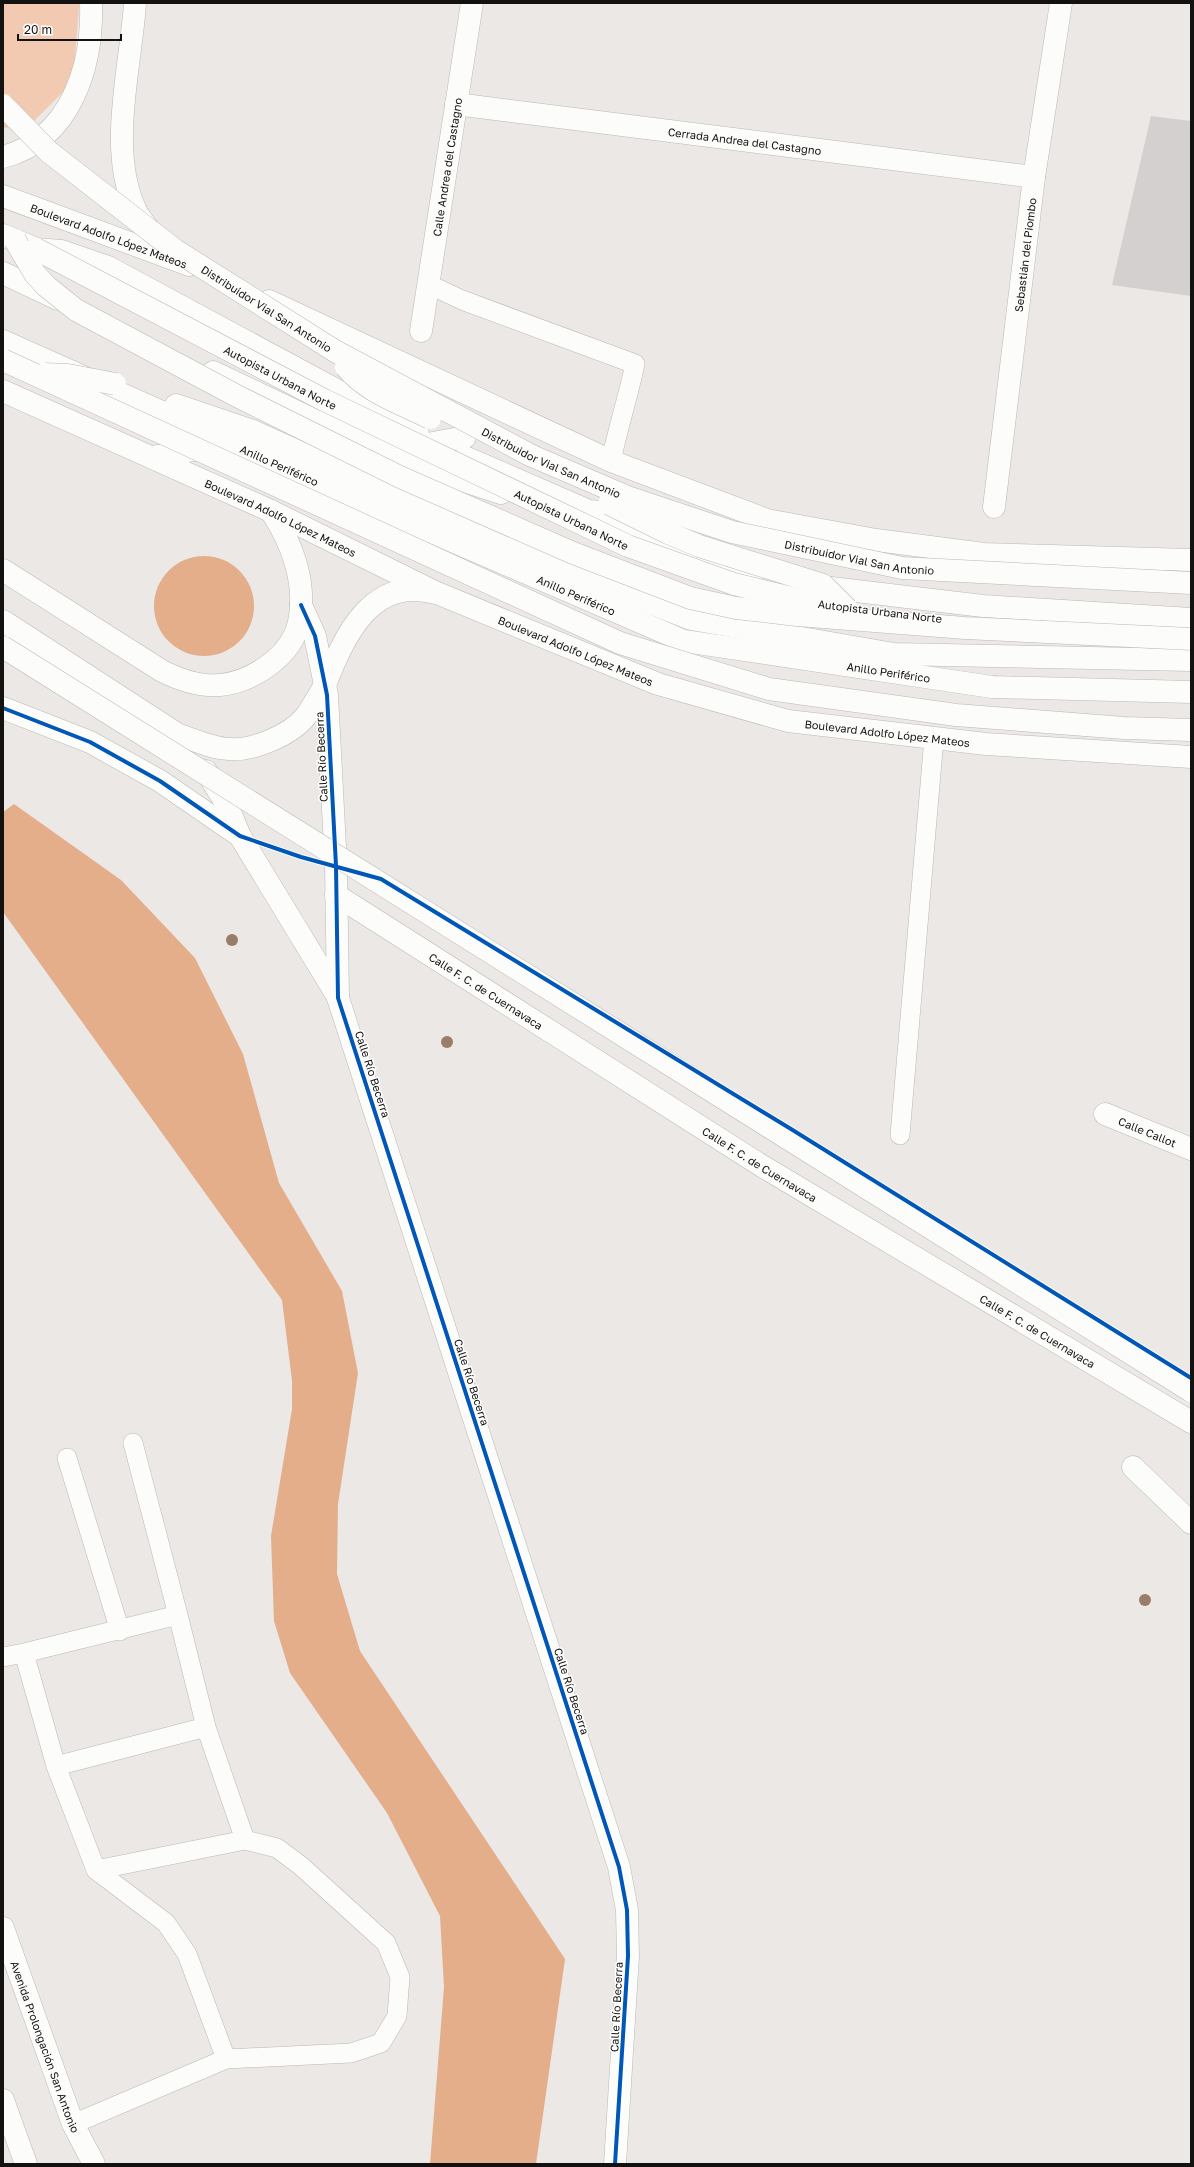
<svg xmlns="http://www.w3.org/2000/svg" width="1194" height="2167" font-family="'Golos Text',sans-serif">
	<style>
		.green { fill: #f1cab1 }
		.water { fill: #e4ae8b }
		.building { fill: #d3d0cf }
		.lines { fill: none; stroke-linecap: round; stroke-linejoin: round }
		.service-casing { stroke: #bbb8b6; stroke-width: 20 }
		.minor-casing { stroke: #bbb8b6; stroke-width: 23 }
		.secondary-casing { stroke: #bbb8b6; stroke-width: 23 }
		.primary-casing { stroke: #bbb8b6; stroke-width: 23 }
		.motorway-casing { stroke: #bbb8b6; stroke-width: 23 }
		.service { stroke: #fcfcfb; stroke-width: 19 }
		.minor { stroke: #fcfcfb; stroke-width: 22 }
		.secondary { stroke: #fcfcfb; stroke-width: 22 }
		.primary { stroke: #fcfcfb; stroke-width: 22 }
		.motorway { stroke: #fcfcfb; stroke-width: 22 }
		.motorway-bridge-casing { stroke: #bbb8b6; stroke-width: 23; stroke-linecap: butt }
		.motorway-bridge { stroke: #fcfcfb; stroke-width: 22 }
		.cycleway-casing { stroke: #fff; stroke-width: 6 }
		.cycleway { stroke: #0057b8; stroke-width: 4 }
		.tree { fill: #997d68 }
		.labels { text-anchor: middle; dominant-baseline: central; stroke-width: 3; stroke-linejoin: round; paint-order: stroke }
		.street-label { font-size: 11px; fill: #141210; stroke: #fff }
	</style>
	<rect width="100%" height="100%" fill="#ebe8e6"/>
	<path class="green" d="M3 3H79V7L74 68 63 92 30 125 3 128Z"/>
	<path class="water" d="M154 606a50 50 0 1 1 100 0a50 50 0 1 1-100 0Z
		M14 804 121 880 195 958 243 1054 279 1183 342 1291 358 1373 338 1504 337 1574 360 1651 565 1959 536 2164H430L444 1987 440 1916 387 1813 290 1673 274 1621 271 1536 292 1409V1381L282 1300 3 912V812Z"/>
	<path class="building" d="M1151 116 1191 121V296L1112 285Z"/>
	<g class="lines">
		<g class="service-casing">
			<path id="service" d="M428 284 462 300 635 364C628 397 618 428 611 461
				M900 1135 934 738
				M133 1443 178 1615 24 1653 56 1766 96 1870 166 1923 187 1954 226 2059
				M67 1458 120 1631
				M178 1615 206 1727 245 1840
				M3 1657 24 1653
				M56 1766 206 1727
				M73 2124 226 2059 351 2053 381 2043 397 2016 400 1977 386 1943 301 1866 277 1848 245 1840 96 1870"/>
		</g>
		<g class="minor-casing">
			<g id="minor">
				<path id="s1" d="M456 104 1034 177"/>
				<path id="s2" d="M421 331 472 3"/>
				<path id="s3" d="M994 507 1034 177 1061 3"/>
				<path d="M301 605 315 636 327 695 336 866 338 998 619 1867 627 1910 628 1956 615 2164"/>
				<path d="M325 685C344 637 371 575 435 593"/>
				<path d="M3 708 90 742 160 781 240 836 338 997"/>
				<path id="s4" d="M336 895 762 1166 1191 1422"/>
				<path id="s5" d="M1105 1114 1191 1149"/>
				<path d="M1133 1467 1191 1523"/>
			</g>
		</g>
		<g class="secondary-casing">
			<g id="secondary">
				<path id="s6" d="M3 196 189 265"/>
				<path d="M269 301 611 461 767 520 876 540 984 554 1191 560"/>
				<path id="s7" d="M3 391 271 511 437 593 658 684 788 721 986 744 1191 757"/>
			</g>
		</g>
		<g class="primary-casing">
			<g id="primary">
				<path d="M135 3C131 67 107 150 136 211 139 217 144 223 148 228"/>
				<path d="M3 157C71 139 93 66 91 3"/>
				<path d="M3 570 162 671C180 680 200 687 220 685 252 682 292 656 299 622 307 583 292 543 271 511"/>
				<path d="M3 621 177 734C194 740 211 748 229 749 253 751 291 735 306 716 313 706 319 695 325 685"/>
				<path d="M206 771 227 805 240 836"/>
				<path id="s8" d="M3 1928 73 2124 94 2164"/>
			</g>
		</g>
		<g class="motorway-casing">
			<g id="motorway">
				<path d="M3 235 36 249 61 251 108 267 418 434"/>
				<path d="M3 273 58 299"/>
				<path id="s9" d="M3 341 392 515 684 641 992 687 1191 692"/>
				<path d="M213 372 394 458 501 493"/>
				<path d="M176 405 253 431 501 544 691 619 894 654 1191 660"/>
				<path d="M433 443 465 437"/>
				<path d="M151 457 207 448"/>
				<path d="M465 457 589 511 625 514"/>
				<path d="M602 526 718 564 753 572"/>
				<path d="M814 586 983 606 1191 619"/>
				<path d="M3 2100 26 2164"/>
			</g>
		</g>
		<use href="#service" class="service"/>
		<use href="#minor" class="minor"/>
		<use href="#secondary" class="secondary"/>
		<use href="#primary" class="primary"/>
		<use href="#motorway" class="motorway"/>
		<g class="motorway-bridge-casing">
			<g id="motorway-bridge">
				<path id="s10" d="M3 105 49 152 175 250 335 351 532 456 630 498 732 532 902 568 1191 583"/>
				<path d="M15 240 35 274 46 286 76 310 237 396 400 477 573 553 690 598 736 608 797 615 965 628 1191 639"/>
				<path id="s11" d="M36 249 324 400 628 546 734 584 829 607"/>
				<path d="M3 360 620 643 769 689 956 715 1124 728 1191 730"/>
				<path d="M346 367C366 392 402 404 430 418"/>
				<path d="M45 374 68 375 115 384"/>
				<path d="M609 504 668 533 699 546 823 585 847 609"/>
				<path d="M3 647 1191 1391"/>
			</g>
		</g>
		<use href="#motorway-bridge" class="motorway-bridge"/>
		<g class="cycleway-casing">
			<path id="cycleway" d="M301 605 315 636 327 695 336 866 338 998 619 1867 627 1910 628 1956 615 2164
				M3 708 90 742 160 781 240 836 301 857 381 879 791 1129 1191 1378"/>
		</g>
		<use href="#cycleway" class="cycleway"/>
	</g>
	<g class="tree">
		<circle cx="232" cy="940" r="6"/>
		<circle cx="447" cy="1042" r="6"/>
		<circle cx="1145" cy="1600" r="6"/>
	</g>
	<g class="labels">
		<g class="street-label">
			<text stroke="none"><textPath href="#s1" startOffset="291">Cerrada Andrea del Castagno</textPath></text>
			<text stroke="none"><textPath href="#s2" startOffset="166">Calle Andrea del Castagno</textPath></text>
			<text stroke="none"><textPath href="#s6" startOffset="113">Boulevard Adolfo López Mateos</textPath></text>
			<text stroke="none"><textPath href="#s3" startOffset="254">Sebastián del Piombo</textPath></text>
			<text stroke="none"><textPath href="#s10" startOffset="334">Distribuidor Vial San Antonio</textPath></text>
			<text stroke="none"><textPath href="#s11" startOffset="276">Autopista Urbana Norte</textPath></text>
			<text stroke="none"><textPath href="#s10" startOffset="658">Distribuidor Vial San Antonio</textPath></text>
			<text stroke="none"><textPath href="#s9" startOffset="303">Anillo Periférico</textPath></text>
			<text stroke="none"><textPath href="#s7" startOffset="305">Boulevard Adolfo López Mateos</textPath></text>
			<text stroke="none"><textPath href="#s11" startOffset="600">Autopista Urbana Norte</textPath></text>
			<text stroke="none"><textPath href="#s10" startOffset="982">Distribuidor Vial San Antonio</textPath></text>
			<text stroke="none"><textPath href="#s9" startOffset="627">Anillo Periférico</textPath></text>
			<text transform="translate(880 611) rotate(7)">Autopista Urbana Norte</text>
			<text stroke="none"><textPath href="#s7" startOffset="629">Boulevard Adolfo López Mateos</textPath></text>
			<text stroke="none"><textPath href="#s9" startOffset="951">Anillo Periférico</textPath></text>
			<text stroke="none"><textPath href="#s7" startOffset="953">Boulevard Adolfo López Mateos</textPath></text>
			<text transform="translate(321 757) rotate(-93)">Calle Río Becerra</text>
			<text stroke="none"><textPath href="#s4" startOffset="178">Calle F. C. de Cuernavaca</textPath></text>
			<text transform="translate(373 1074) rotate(72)">Calle Río Becerra</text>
			<text stroke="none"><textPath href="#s5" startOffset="46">Calle Callot</textPath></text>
			<text stroke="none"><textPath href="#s4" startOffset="502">Calle F. C. de Cuernavaca</textPath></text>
			<text stroke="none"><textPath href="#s4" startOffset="826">Calle F. C. de Cuernavaca</textPath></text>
			<text transform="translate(472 1382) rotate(72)">Calle Río Becerra</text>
			<text transform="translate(572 1691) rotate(72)">Calle Río Becerra</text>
			<text transform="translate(616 2007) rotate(-87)">Calle Río Becerra</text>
			<text stroke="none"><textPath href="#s8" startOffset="126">Avenida Prolongación San Antonio</textPath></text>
		</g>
	</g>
	<rect width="1194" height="2167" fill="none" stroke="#141210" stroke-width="8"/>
	<path d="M18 34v6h103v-6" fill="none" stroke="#141210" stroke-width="2"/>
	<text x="24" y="34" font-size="12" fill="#141210" stroke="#ffffff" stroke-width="3" paint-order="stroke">20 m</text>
</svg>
